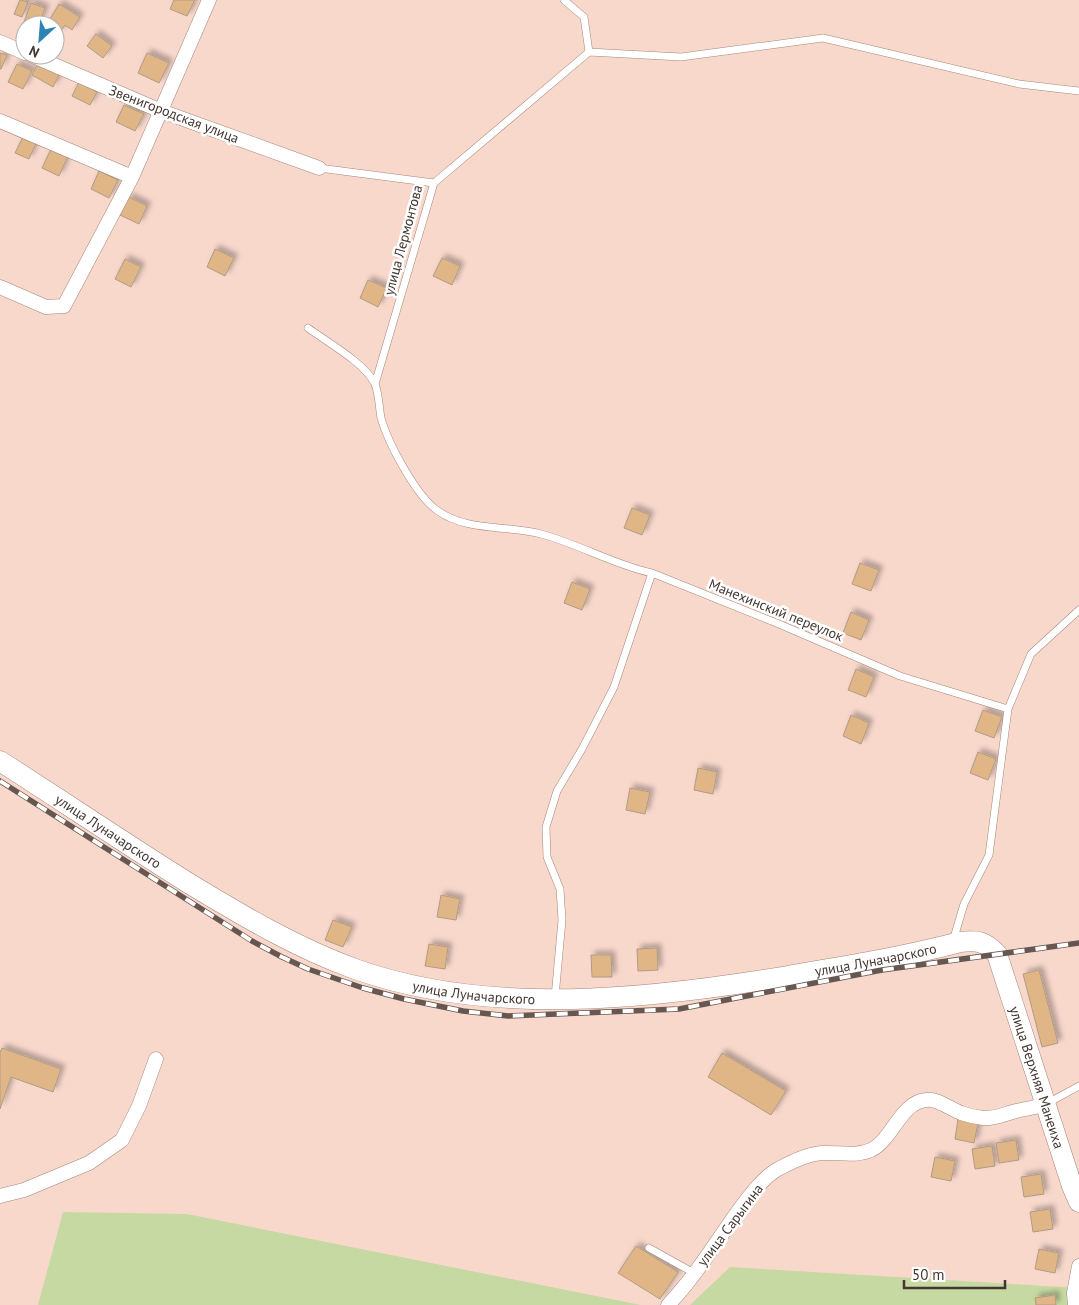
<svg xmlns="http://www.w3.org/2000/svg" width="1079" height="1305" font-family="'PT Sans',sans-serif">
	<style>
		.green { fill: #c7d9a2 }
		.building { fill: #e0b687; stroke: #b09b85; filter: url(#shadow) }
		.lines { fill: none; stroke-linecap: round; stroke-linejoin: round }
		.service-casing { stroke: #a4867b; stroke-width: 8 }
		.minor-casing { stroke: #a4867b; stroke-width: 15 }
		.secondary-casing { stroke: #a4867b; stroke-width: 21 }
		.service { stroke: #fff; stroke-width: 7 }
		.minor { stroke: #fff; stroke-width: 14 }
		.secondary { stroke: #fff; stroke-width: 20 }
		.rail-casing { stroke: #675751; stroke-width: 5.5 }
		.rail { stroke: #fff; stroke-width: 4; stroke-dasharray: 11; stroke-linecap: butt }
		.labels { text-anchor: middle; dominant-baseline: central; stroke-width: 5; stroke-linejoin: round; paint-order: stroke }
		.street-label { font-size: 14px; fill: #433732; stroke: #fff }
	</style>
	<defs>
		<filter id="shadow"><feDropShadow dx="4" dy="-4" stdDeviation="2.5" flood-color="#0004"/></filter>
	</defs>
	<rect width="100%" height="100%" fill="#f9d8cc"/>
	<path class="green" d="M63 1212 187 1214 641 1305H38Z
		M730 1267 1079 1288V1305H690Z"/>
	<path class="building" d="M20 0 28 2 22 17 14 14Z
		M174 0H195L187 16 170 9Z
		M31 3 45 8 39 25H32L24 22Z
		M59 4 80 17 72 30 65 25 60 32 55 29V25L47 24Z
		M96 34 112 46 103 58 87 46Z
		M0 53 7 55 1 69H0Z
		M147 53 169 63 159 83 138 73Z
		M17 64 32 71 23 89 8 82Z
		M37 65 52 72 53 69 60 73 53 87 32 75Z
		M79 82 97 92 90 105 72 96Z
		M124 105 144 114 135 131 116 122Z
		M24 135 37 141 29 159 15 153Z
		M51 149 68 156 59 176 42 168Z
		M99 171 118 180 109 198 91 189Z
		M129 197 147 206 139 224 120 215Z
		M215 249 234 258 225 276 207 267Z
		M442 258 460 266 452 285 433 276Z
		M125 259 141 267 131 287 115 279Z
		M368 280 387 288 378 307 360 298Z
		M632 508 650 515 642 535 624 528Z
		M860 563 879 570 871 591 852 584Z
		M572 582 590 589 582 610 564 603Z
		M851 612 869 620 861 640 843 633Z
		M856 669 874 677 866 697 848 690Z
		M983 710 1002 717 994 738 975 731Z
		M851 715 869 723 861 744 843 736Z
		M978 752 996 759 988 780 970 773Z
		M698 768 717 772 713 794 694 790Z
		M630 788 650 792 645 814 626 810Z
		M441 895 460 899 456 920 437 917Z
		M333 920 352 927 343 947 325 940Z
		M429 944 448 947 445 969 425 966Z
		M657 948 658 970 638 971 637 949Z
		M591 955H611L612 977H592Z
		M1039 970 1058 1043 1042 1047 1023 974Z
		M2 1048 61 1069 53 1092 11 1077 0 1109V1052Z
		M722 1053 786 1091 771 1115 708 1077Z
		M958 1119 978 1123 974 1143 955 1139Z
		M1016 1140 1019 1160 999 1163 996 1143Z
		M992 1146 995 1166 975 1169 972 1149Z
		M935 1157 955 1161 951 1181 931 1177Z
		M1041 1174 1044 1194 1024 1197 1021 1177Z
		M1050 1209 1053 1229 1033 1232 1030 1212Z
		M636 1246 678 1272 660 1299 618 1273Z
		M1039 1249 1059 1253 1055 1273 1035 1269Z
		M1055 1295 1056 1305H1036L1035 1298Z"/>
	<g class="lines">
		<g class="service-casing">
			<path id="service" d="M589 52 681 57 823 38 1019 84 1079 91
				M319 168 434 183 375 384
				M434 183 589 52 584 17 564 0
				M308 328C327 342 365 363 375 384 379 394 379 407 381 418 388 443 416 496 438 511 468 532 508 525 541 534 579 544 614 565 652 573L779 624 900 676 1008 709 989 855 964 904 953 941
				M1008 709 1031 654 1079 610
				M555 997 562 920 560 889 547 857 546 827 557 791 582 749 614 687 652 573
				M1048 1103 1079 1086
				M649 1248 694 1273"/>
		</g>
		<g class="minor-casing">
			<path id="minor" d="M0 42 25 53
				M31 55 161 111 319 168
				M0 121 132 177
				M0 287 46 307 64 306 132 177 209 0
				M0 1196 24 1190 89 1163 122 1140 139 1106 156 1059
				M668 1305C693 1279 713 1247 734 1217 745 1202 763 1176 780 1168 793 1161 808 1154 822 1153 838 1152 855 1157 871 1150 892 1140 901 1102 926 1100 937 1098 950 1109 961 1113 967 1115 976 1117 983 1118 995 1119 1004 1114 1016 1111 1025 1109 1036 1107 1045 1105
				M1075 1305 1074 1293 1079 1266"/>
		</g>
		<g class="secondary-casing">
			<g id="secondary">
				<path id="s1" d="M0 761C64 802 126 844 190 884 243 916 297 948 355 969 490 1017 650 999 788 976 845 966 904 957 960 942 978 940 984 941 997 954L1072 1186 1079 1202"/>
			</g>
		</g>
		<use href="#service" class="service"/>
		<use href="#minor" class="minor"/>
		<use href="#secondary" class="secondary"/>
		<g class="rail-casing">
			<path id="rail" d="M0 781 252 941 282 957 308 969 363 988 404 999 463 1011 508 1016 679 1009 882 970 1079 943"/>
		</g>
		<use href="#rail" class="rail"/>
	</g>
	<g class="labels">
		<g class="street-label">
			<text transform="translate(174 114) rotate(21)">Звенигородская улица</text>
			<text transform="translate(403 240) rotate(-75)">улица Лермонтова</text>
			<text transform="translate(776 610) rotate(22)">Манехинский переулок</text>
			<text stroke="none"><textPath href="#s1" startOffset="129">улица Луначарского</textPath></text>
			<text stroke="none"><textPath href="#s1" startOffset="939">улица Луначарского</textPath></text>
			<text stroke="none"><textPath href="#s1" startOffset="534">улица Луначарского</textPath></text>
			<text stroke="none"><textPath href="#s1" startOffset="1196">улица Верхняя Манеиха</textPath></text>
			<text transform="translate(730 1225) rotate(-53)">улица Сарыгина</text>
		</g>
	</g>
	<g transform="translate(40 40) rotate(206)"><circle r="24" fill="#ffffff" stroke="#b4afad"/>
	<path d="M0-4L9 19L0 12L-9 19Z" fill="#2e84b3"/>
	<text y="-8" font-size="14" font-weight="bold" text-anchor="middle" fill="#433732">N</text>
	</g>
	<path d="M904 1280v8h101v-8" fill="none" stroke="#433732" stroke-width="2.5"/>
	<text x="912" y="1280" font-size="15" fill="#433732" stroke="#ffffff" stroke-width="4" paint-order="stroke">50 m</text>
</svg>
